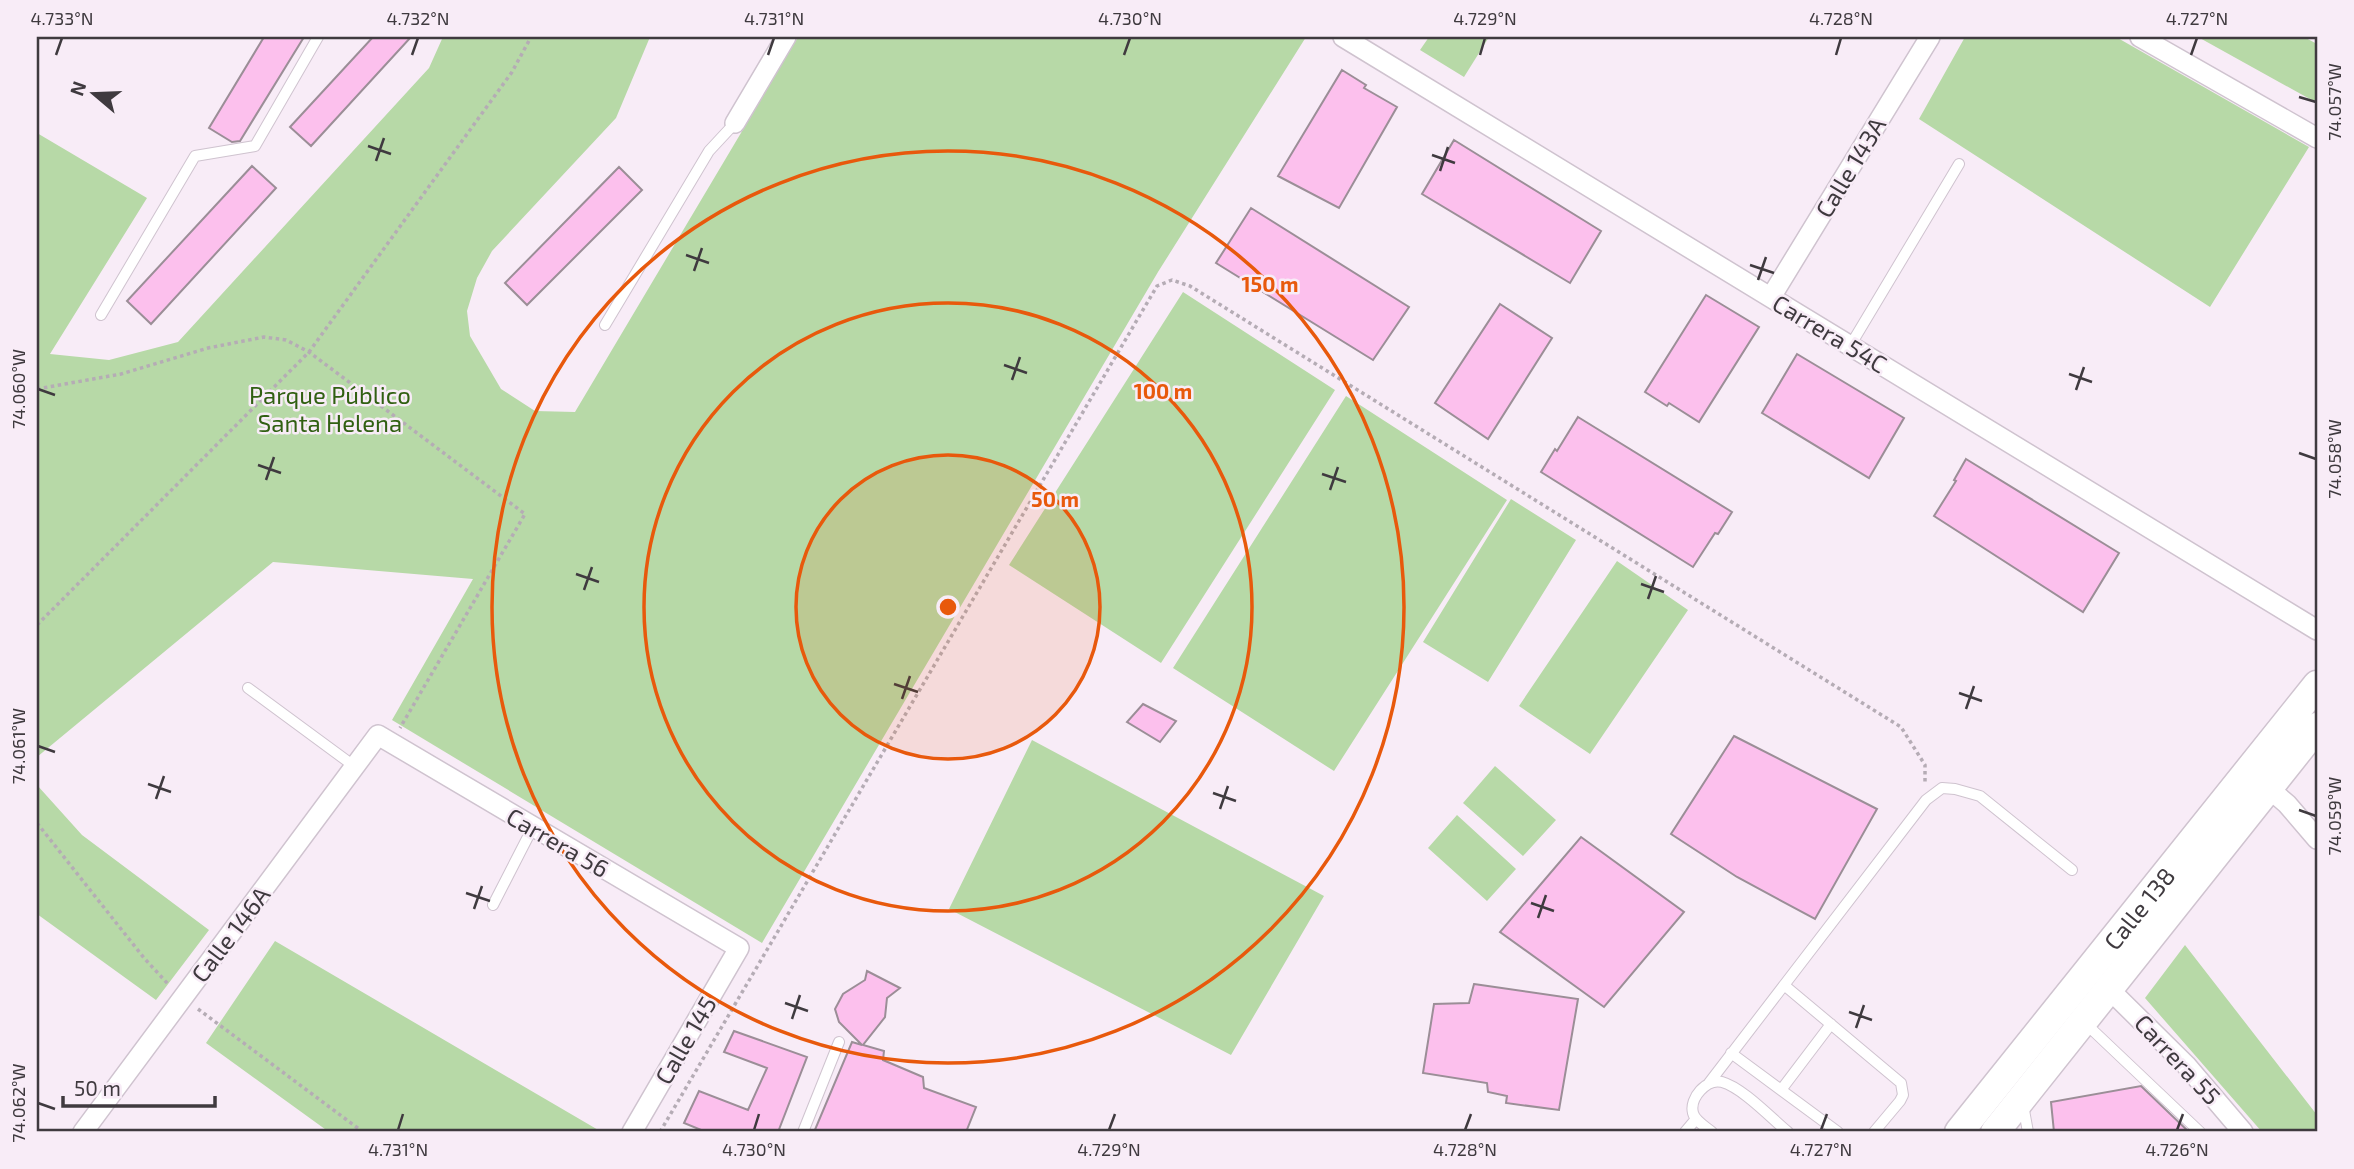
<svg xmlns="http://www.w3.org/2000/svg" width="2354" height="1169" font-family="'Exo 2',sans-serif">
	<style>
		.green { fill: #b7d9a7 }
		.building { fill: #fcc0ed; stroke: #9b8e97; stroke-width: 2 }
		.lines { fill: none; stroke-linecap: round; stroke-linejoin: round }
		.lane-casing { stroke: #cfc3cf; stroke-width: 12 }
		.street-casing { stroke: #cfc3cf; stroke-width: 22 }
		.secondary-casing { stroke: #cfc3cf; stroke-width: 31 }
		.path { stroke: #b5acb5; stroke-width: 3.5; stroke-dasharray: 3.5 3.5; stroke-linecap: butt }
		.lane { stroke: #fff; stroke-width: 10 }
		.street { stroke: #fff; stroke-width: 19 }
		.secondary { stroke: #fff; stroke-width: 28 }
		.ticks { fill: none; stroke: #3f3a3f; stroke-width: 2.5 }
		.ring { fill: none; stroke: #e8590c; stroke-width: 3.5 }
		.labels { text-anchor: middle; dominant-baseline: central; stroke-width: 5; stroke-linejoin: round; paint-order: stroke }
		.street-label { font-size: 24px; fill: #3f3a3f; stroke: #f8ecf7 }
		.park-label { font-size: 24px; fill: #316012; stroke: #f8ecf7 }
		.centre { fill: #e8590c; stroke: #f8ecf7; stroke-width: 3.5 }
		.ring-label { font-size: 21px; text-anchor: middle; font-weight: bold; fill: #e8590c; stroke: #f8ecf7; stroke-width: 5; stroke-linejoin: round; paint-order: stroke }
		.neatline { fill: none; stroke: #3f3a3f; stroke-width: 2.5 }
		.ticks-label { font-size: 18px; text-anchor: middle; fill: #3f3a3f }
	</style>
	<rect width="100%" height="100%" fill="#f8ecf7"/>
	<path class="green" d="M439 37H650L616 118 492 251 477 278 467 311 470 336 501 389 535 411 575 412 798 37H1306L1158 272 762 943 392 720 473 579 273 562 37 757V133L147 198 50 354 109 360 178 342 429 68 442 39Z
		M1429 37H1489L1464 77 1420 50Z
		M1965 37H2116L2309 147 2210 307 1919 119Z
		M2198 37H2304L2317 44V103Z
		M1183 292 1335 390 1161 663 1009 565Z
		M1346 396 1507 500 1334 771 1173 668Z
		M1511 499 1576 540 1488 682 1423 642Z
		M1617 561 1688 610 1590 754 1519 706Z
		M1032 740 1324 896 1231 1055 949 909Z
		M1495 766 1556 820 1523 856 1463 803Z
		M37 785 82 835 209 930 156 1000 37 914Z
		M1457 815 1516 869 1487 901 1428 848Z
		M275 941 600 1131 599 1132H329L206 1043Z
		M2185 945 2317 1115V1132H2262L2145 998Z"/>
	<path class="building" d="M264 37H304L240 141 232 142 209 128Z
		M373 37H411L311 146 290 127Z
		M1342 70 1366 85 1364 88 1397 107 1339 208 1278 176Z
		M1454 140 1601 231 1570 283 1422 194Z
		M252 166 276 188 151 324 127 301Z
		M619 167 642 190 527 305 505 283Z
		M1251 208 1409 307 1373 360 1216 263Z
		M1706 295 1759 327 1699 422 1669 403 1667 406 1645 392Z
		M1500 304 1552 338 1488 439 1435 403Z
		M1797 354 1904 418 1869 478 1762 413Z
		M1578 417 1732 512 1718 534 1715 533 1693 567 1541 472 1555 449 1557 451Z
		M1966 459 2119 553 2083 612 1934 516 1956 481 1954 480Z
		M1143 704 1176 721 1160 742 1127 722Z
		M1734 736 1877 809 1815 919 1737 877 1671 834Z
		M1581 837 1684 912 1604 1007 1500 932Z
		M867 971 900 988 887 998 885 1017 863 1045 884 1051 883 1060 923 1077 924 1088 976 1107 966 1132H814L852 1042 862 1045 839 1022 835 1009 843 994 865 980Z
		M1474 984 1578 999 1559 1110 1506 1103 1507 1096 1488 1092 1487 1083 1423 1073 1434 1004 1469 1003Z
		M734 1031 807 1057 778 1132H706L684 1123 699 1091 748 1110 767 1068 724 1052Z
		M2141 1086 2189 1132H2054L2051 1102Z"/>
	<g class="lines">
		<g class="lane-casing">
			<path id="lane" d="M101 315 195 156 255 146 318 37
				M605 325 709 151 735 123
				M1850 346 1959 164
				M248 688 354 766
				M493 905 533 827
				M1784 985 1901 1083 1903 1095 1900 1101 1874 1132
				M2084 1022 2200 1132
				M1731 1053 1838 1132
				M1709 1083 1926 800 1942 788 1955 789 1980 796 2072 870
				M1781 1090 1831 1024
				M2023 1105 2028 1132
				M803 1132 839 1042
				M1685 1132 1696 1119
				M1712 1132C1706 1127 1695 1121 1693 1113 1689 1098 1707 1078 1722 1082 1743 1088 1771 1118 1788 1132"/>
		</g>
		<g class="street-casing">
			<path id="street" d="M1343 37 2317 630
				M2140 37 2317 138
				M735 123 786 37
				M1771 297 1930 37
				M2259 780 2287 804 2317 839
				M2109 989 2186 1065 2243 1132
				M83 1132 378 735 739 948 632 1132"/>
		</g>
		<g class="secondary-casing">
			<g id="secondary">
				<path id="s1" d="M1959 1132 2317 685"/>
				<path d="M1995 1132 2317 727"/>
			</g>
		</g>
		<path class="path" d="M37 389 121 374 208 348 264 337 286 340 309 352 525 514 400 728
			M37 625 309 352 512 72 531 37
			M37 823 144 958 168 984
			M198 1009 363 1132
			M660 1132 1157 286 1172 280 1190 286 1901 727 1925 765V784"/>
		<use href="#lane" class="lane"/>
		<use href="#street" class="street"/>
		<use href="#secondary" class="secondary"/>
	</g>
	<path class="ticks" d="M56 55 62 38M412 55 418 38M768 55 774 38M1124 55 1130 38M1480 55 1485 38M1836 55 1841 38M2191 55 2197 38M2299 97 2316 102M368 146 391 154M1432 155 1455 163M376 161 384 138M1440 171 1448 147M686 255 709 263M1750 265 1774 273M694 271 702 248M1758 280 1766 257M1004 365 1027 373M2069 374 2092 382M1012 380 1020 357M38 389 55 395M2076 390 2084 367M2299 453 2316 459M258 465 281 473M1322 474 1346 482M266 480 274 457M1330 490 1338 467M576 574 599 582M1641 584 1664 592M584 590 592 567M1648 599 1656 576M894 684 918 692M1959 693 1982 701M902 699 910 676M1966 709 1974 686M38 746 55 752M148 784 171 792M1213 793 1236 801M156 799 164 776M1220 809 1228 786M2299 810 2316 816M466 893 490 901M1531 903 1554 911M474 909 482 886M1538 918 1546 895M785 1003 808 1011M1849 1012 1872 1020M792 1019 800 995M1856 1028 1864 1005M38 1103 55 1109M398 1130 403 1114M754 1130 759 1114M1109 1130 1115 1114M1465 1130 1471 1114M1821 1130 1827 1114M2177 1130 2183 1114"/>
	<circle cx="948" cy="607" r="152" fill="#e8590c" fill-opacity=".12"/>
	<g class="ring">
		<circle cx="948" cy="607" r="152"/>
		<circle cx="948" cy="607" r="304"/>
		<circle cx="948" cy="607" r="456"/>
	</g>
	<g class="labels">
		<g class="street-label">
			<text transform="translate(1850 167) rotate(-59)">Calle 143A</text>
			<text transform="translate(1830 333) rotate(31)">Carrera 54C</text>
			<text transform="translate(558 842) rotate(30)">Carrera 56</text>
			<text stroke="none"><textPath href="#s1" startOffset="287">Calle 138</textPath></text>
			<text transform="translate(230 934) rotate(-53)">Calle 146A</text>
			<text transform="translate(685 1040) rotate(-60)">Calle 145</text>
			<text transform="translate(2178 1059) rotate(47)">Carrera 55</text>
		</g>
		<g class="park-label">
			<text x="330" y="394">Parque Público<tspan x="330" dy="28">Santa Helena</tspan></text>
		</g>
	</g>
	<circle cx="948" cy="607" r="10" class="centre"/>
	<g class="ring-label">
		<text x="1270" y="292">150 m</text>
		<text x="1163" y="399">100 m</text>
		<text x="1055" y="507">50 m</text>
	</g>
	<rect width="2354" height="1169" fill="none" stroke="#f8ecf7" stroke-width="77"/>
	<g transform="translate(94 94) rotate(289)" stroke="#f8ecf7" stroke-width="5" paint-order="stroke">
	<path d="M0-5L12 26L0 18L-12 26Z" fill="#3f3a3f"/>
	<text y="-10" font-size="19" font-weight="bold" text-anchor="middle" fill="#3f3a3f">N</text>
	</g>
	<path d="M63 1096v10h152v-10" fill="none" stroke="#3f3a3f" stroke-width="3.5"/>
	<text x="74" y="1096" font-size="21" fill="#3f3a3f" stroke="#f8ecf7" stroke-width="5" paint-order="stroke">50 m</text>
	<rect x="38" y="38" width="2278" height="1092" class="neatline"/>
	<g class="ticks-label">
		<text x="62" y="25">4.733°N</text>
		<text x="418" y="25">4.732°N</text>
		<text x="774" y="25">4.731°N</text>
		<text x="1130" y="25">4.730°N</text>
		<text x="1485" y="25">4.729°N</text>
		<text x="1841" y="25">4.728°N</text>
		<text x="2197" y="25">4.727°N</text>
		<text transform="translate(2335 102) rotate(-90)" y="6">74.057°W</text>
		<text transform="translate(19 389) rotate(-90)" y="6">74.060°W</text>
		<text transform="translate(2335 459) rotate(-90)" y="6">74.058°W</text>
		<text transform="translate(19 746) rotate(-90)" y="6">74.061°W</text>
		<text transform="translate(2335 816) rotate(-90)" y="6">74.059°W</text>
		<text transform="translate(19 1103) rotate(-90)" y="6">74.062°W</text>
		<text x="398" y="1156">4.731°N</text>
		<text x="754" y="1156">4.730°N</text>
		<text x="1109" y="1156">4.729°N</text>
		<text x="1465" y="1156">4.728°N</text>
		<text x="1821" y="1156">4.727°N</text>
		<text x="2177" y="1156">4.726°N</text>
	</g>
</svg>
